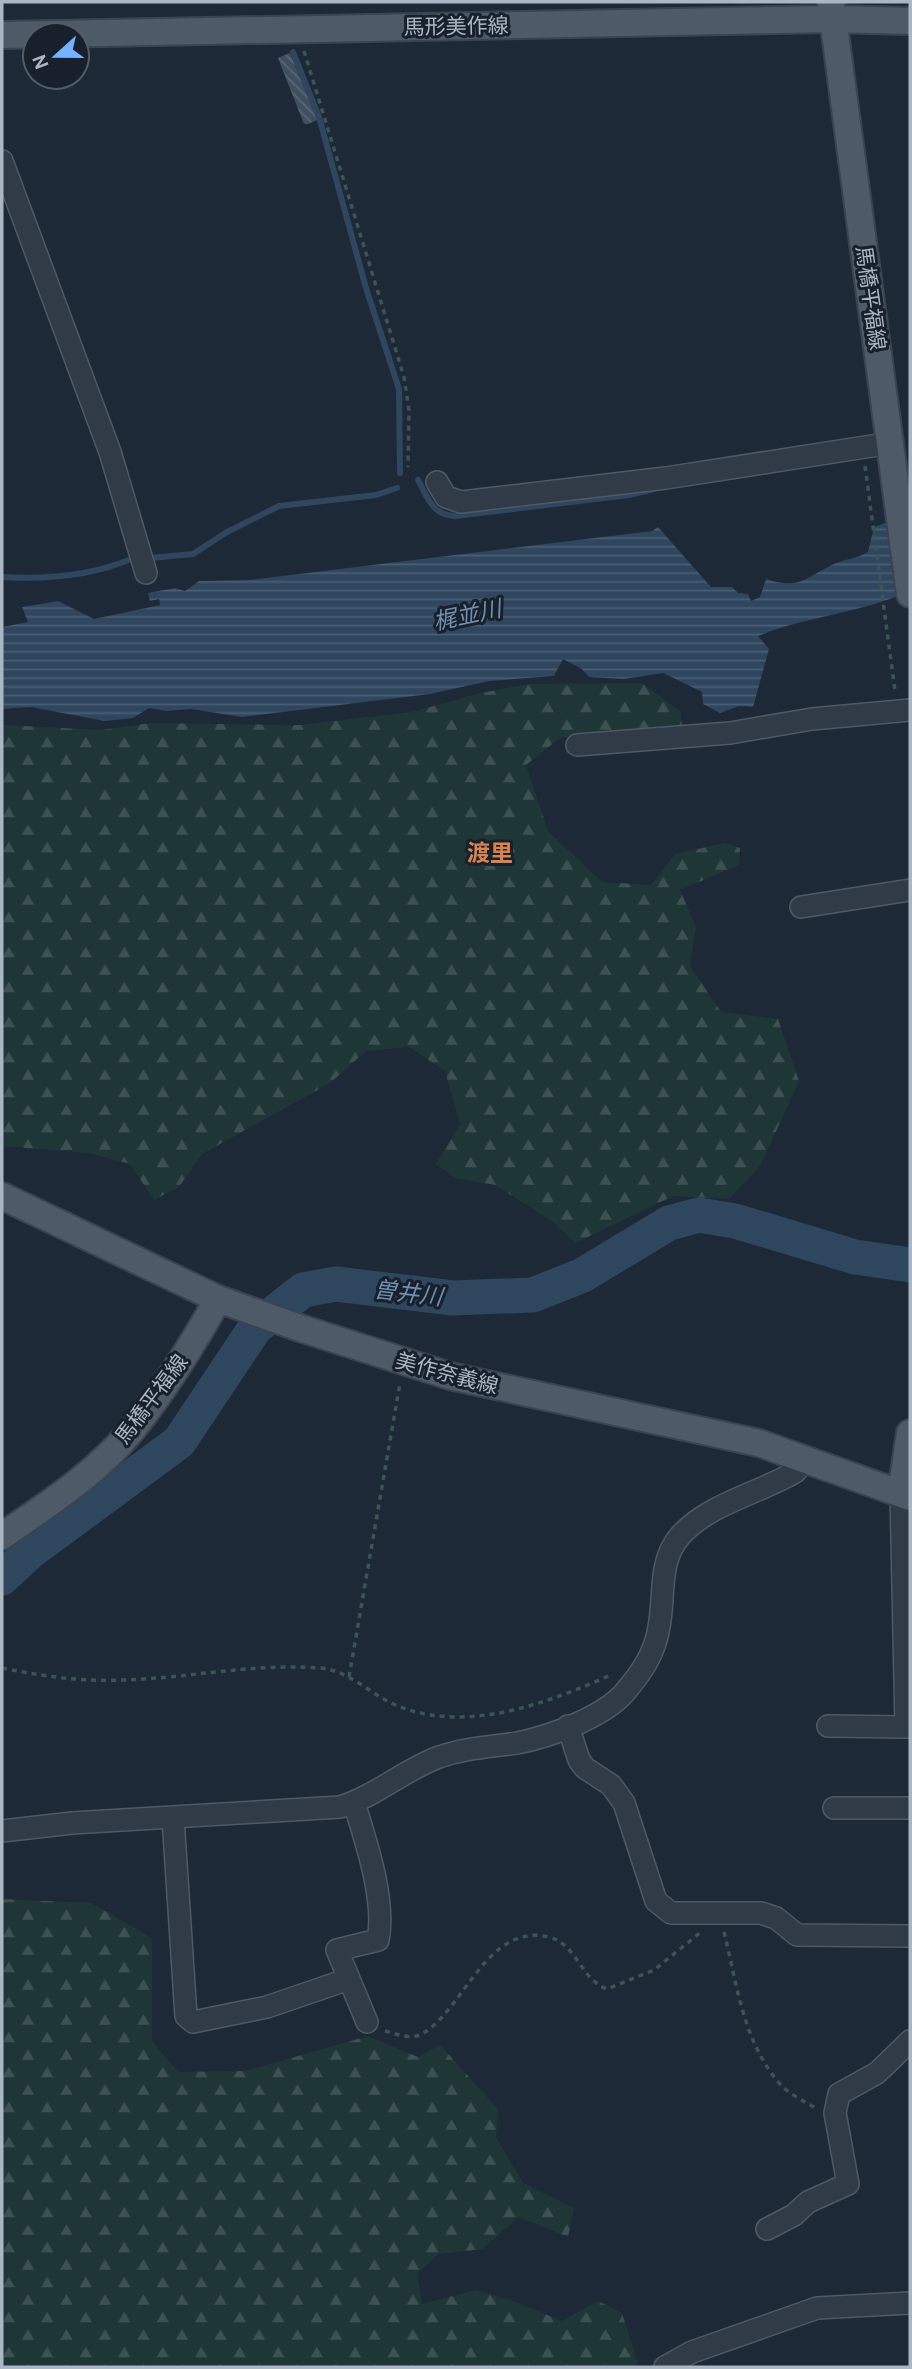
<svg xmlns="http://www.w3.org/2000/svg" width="912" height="2369" font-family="Cabin,'Noto Sans JP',sans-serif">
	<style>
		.forest { fill: url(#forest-firs) }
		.water { fill: url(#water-rules) }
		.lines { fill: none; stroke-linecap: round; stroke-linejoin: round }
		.stream { stroke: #2f465f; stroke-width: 6 }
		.river { stroke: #2f465f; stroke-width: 35 }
		.building { fill: url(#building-back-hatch) }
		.minor-casing { stroke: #4e5965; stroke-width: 24 }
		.major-casing { stroke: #3a4450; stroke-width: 30 }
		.path { stroke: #3d5355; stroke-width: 3.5; stroke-dasharray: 5 5; stroke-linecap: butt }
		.minor { stroke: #313b47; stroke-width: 21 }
		.major { stroke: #4e5a67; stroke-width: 26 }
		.labels { text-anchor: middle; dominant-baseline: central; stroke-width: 6; stroke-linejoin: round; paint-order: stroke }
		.street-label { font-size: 21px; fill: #aab6c4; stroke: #17202b }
		.water-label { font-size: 23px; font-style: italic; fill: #708eaf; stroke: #17202b }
		.neighbourhood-label { font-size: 23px; font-weight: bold; fill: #d98450; stroke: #17202b }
	</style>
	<defs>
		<pattern id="forest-firs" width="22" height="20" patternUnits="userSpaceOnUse" patternTransform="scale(1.75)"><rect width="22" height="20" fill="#1f3637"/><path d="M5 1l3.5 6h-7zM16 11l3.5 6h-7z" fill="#3d5152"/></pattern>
		<pattern id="water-rules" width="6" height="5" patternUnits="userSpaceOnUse" patternTransform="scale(1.75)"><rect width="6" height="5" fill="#2f465f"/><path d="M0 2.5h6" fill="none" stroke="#4a5e74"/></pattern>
		<pattern id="building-back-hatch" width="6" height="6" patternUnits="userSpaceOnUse" patternTransform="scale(1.75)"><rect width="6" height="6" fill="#404f5f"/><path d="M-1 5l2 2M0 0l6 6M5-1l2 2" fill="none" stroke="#596674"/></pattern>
	</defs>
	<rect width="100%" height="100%" fill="#1d2936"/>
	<path class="forest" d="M642 683 681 712 682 728 595 732 560 738 526 765 548 831 602 882 651 885 675 854 725 843 740 848 739 865 680 890 696 927 690 966 721 1012 778 1019 799 1081 760 1166 729 1199 673 1196 575 1243 552 1221 495 1185 456 1178 436 1164 460 1124 445 1071 409 1047 366 1051 330 1083 202 1154 179 1187 154 1200 130 1164 89 1153 2 1146V725L102 730 150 723 299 725 412 712 481 693 529 684Z
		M2 1899 91 1903 152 1938V2041L178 2072 246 2071 368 2036 418 2057 440 2045 498 2109 496 2137 523 2183 574 2208 568 2237 519 2217 482 2249 439 2254 417 2273 422 2304 476 2290 516 2302 562 2321 598 2301 622 2313 638 2364 634 2367H2Z"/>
	<path class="water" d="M885 523 910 533V591C862 613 807 616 758 636L769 649 753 707 739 706 720 713 703 704 702 692 663 673 624 679 589 677 582 669 563 659 554 676 489 681 430 694 242 717 191 709 166 711 149 708 133 718 104 721 31 707 2 709V627L28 622 22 607 58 601 94 619 160 605 159 599 150 601 148 593 175 588 185 591 199 581 249 580 652 531 658 527 711 587H732L738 593 748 594 751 601 760 597 766 579C799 590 805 578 832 565 844 559 857 559 868 552L874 527Z"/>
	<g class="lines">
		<path class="stream" d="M293 52 319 117 366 288 399 389 400 473
			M418 480C428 498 432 515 455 516L629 495 654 489
			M150 558 193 554 227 532 279 506 376 495 397 488
			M2 577C48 580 91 576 134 558"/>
		<path class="river" d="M2 1578 30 1552 179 1442 255 1328 303 1290 336 1284 453 1298 533 1295 583 1275 669 1223 699 1215 735 1221 855 1257 910 1265"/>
	</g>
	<path class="building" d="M290 53 317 120 308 124H304L278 58Z"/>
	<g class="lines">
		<g class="minor-casing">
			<path id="minor" d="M2 161 110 452 146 573
				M437 482 446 497 461 502 666 478 891 443
				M577 745 730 733 812 719 910 710
				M801 907 910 890
				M568 1726 579 1760 585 1768 611 1785 624 1803 656 1901 671 1913H761L776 1918 797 1935 910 1936
				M828 1726 906 1727 901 1494
				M354 1803C366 1841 386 1901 378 1940L337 1950 367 2022
				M834 1808H910
				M173 1818 186 2016 193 2022 267 2007 349 1979
				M2 1831 72 1823 340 1807C376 1796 404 1770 439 1757 465 1748 490 1747 517 1743 549 1737 604 1717 625 1692 642 1672 655 1653 659 1627 665 1596 658 1561 680 1536 708 1504 760 1493 795 1472L805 1460
				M767 2229 794 2215 808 2202 848 2184 835 2113 839 2094 877 2073 910 2041
				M665 2367 692 2352 817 2308 910 2303"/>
		</g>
		<g class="major-casing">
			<path id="major" d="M831 3 910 594
				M2 35 833 19 910 21
				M2 1196 218 1299 303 1329 450 1376 759 1443 910 1497
				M901 1494 910 1433
				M2 1536C47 1505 97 1473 132 1430 164 1390 193 1344 218 1299"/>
		</g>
		<path class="path" d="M304 51 404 377 409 410 408 467
			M865 466 895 691
			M2 1668C42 1676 82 1682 123 1680 189 1678 254 1663 320 1668 347 1670 367 1691 391 1703 462 1736 545 1704 611 1675
			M349 1677 400 1383
			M724 1932C737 1984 743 2043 781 2085 790 2095 806 2102 817 2109
			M385 2031C396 2034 411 2040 422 2034 464 2010 487 1922 549 1937 577 1944 580 1979 607 1989L654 1970 701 1932"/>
		<use href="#minor" class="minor"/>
		<use href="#major" class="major"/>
	</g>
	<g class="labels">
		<g class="street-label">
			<text transform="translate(456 26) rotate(-1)">馬形美作線</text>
			<text transform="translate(871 298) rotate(82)">馬橋平福線</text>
			<text transform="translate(447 1373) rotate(15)">美作奈義線</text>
			<text transform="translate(151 1399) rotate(-53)">馬橋平福線</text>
		</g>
		<g class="water-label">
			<text transform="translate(467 615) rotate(-12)">梶並川</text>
			<text transform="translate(408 1293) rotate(7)">曽井川</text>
		</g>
		<g class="neighbourhood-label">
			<text x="490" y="853">渡里</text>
		</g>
	</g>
	<rect width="912" height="2369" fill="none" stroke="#aab6c4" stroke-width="7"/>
	<g transform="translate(56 56) rotate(249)"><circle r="33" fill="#17202b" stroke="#525c68" stroke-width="2"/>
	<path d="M0-5L12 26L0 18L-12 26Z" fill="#75b2ff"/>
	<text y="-10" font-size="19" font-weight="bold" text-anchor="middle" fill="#aab6c4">N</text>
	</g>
</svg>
